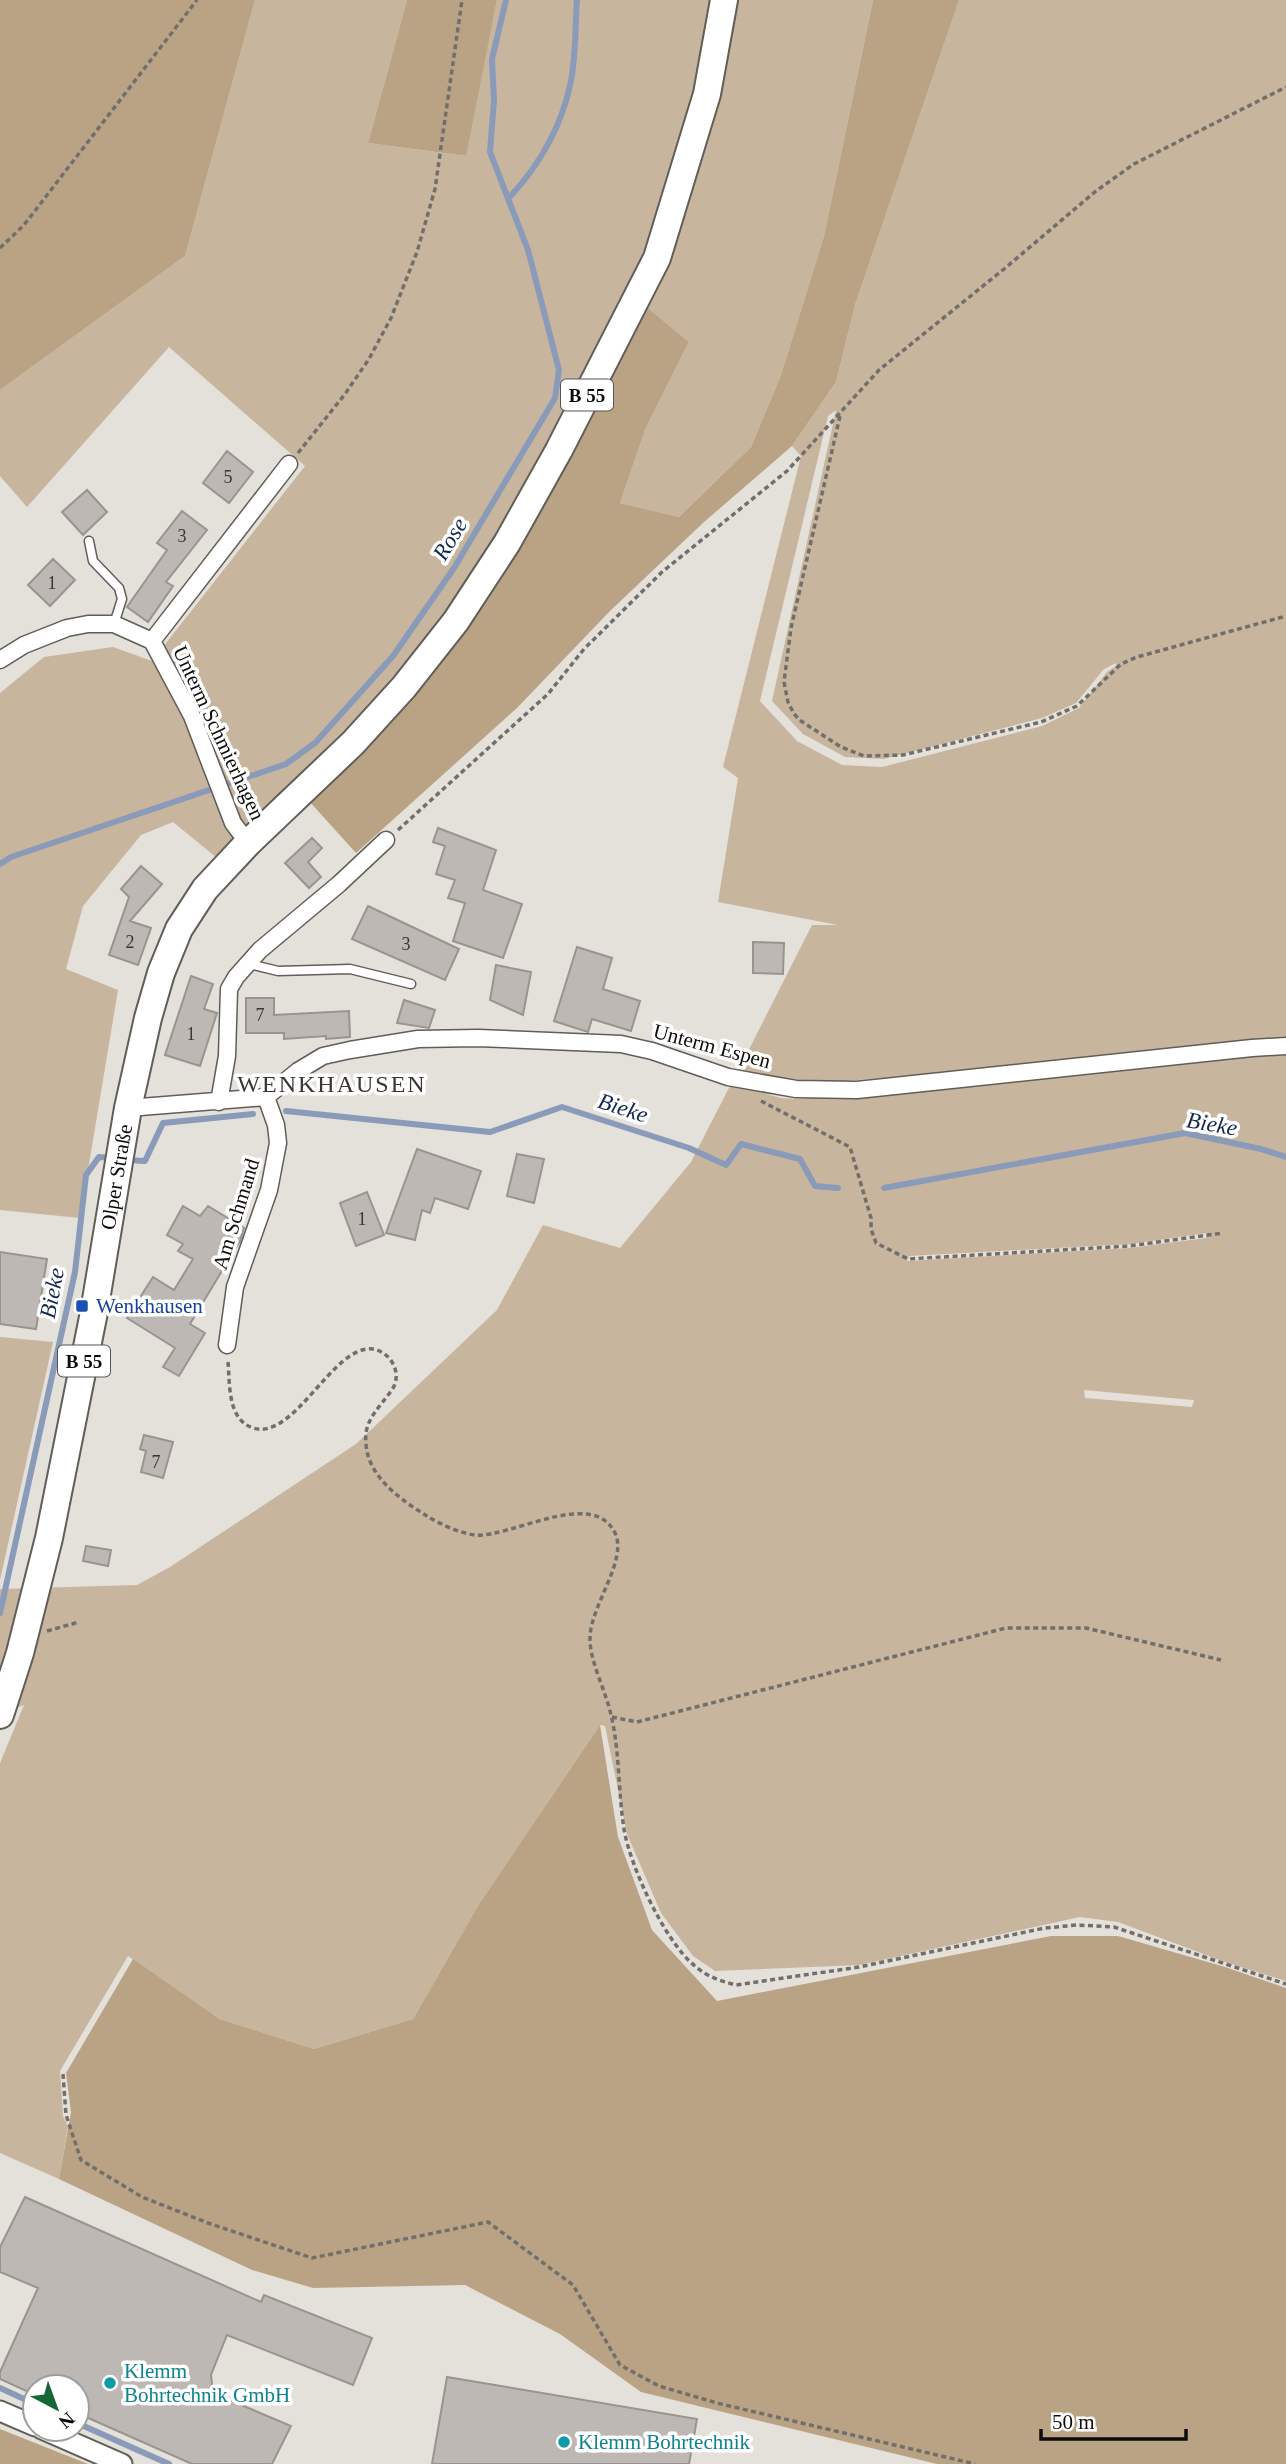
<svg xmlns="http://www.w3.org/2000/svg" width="1286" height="2464" font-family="'Times New Roman',serif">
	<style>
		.green { fill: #c8b59d; fill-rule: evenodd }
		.forest { fill: #baa385 }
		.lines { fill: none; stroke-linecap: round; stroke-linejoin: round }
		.stream { stroke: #8a9bba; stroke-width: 6 }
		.building { fill: #bdb8b3; stroke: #98948e; stroke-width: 2 }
		.service-casing { stroke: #615d58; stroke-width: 11 }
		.minor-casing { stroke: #615d58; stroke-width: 19 }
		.tertiary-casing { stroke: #615d58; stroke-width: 23 }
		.primary-casing { stroke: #615d58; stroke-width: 30 }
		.path { stroke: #726f6b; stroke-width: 3.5; stroke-dasharray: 5 3.5; stroke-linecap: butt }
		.service { stroke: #fff; stroke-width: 8 }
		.minor { stroke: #fff; stroke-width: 16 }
		.tertiary { stroke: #fff; stroke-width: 19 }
		.primary { stroke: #fff; stroke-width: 26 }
		.transit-dot { fill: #1a4fb4; stroke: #fff; stroke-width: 2.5 }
		.culture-dot { fill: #0f9aa8; stroke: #fff; stroke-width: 2.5 }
		.labels { text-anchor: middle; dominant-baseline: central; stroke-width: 7; stroke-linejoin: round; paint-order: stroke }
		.number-label { font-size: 18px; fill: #393734 }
		.shield { fill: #fff; stroke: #565554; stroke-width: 2 }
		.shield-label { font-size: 19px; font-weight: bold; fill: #0d0c0a }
		.street-label { font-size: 21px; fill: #0d0c0a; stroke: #fff }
		.transit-label { font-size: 21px; fill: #164399; stroke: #fff; text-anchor: start }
		.culture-label { font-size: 21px; fill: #0d838f; stroke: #fff; text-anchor: start }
		.water-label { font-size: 23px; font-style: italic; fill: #132850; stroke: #fff }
		.quarter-label { font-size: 24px; letter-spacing: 2px; fill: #3a3732; stroke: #fff }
	</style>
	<rect width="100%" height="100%" fill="#e4e0da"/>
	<path class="green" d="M255 0H407L368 143 465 156 497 0H873L824 236 781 375 751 447 679 517 620 503 645 430 689 342 647 307 532 524 309 801 238 875 173 822 141 835 83 906 66 969 118 990 80 1218 0 1210V693L44 657 113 647 152 661 305 466 169 347 27 507 0 476V390L185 256Z
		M959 0H1286V1041L1139 1056 787 1086 736 1075 812 925H838L718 902 738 778 723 767 801 456 792 446 836 382 855 305ZM836 410 772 701 803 734 845 757 884 759 1042 718 1076 703 1104 669 1116 663V666L1107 672 1079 708 1042 726 882 767 842 765 797 741 760 701 828 416Z
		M1286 1053V1981L1225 1962 1118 1922 1080 1917 859 1965 715 1971 693 1956 661 1913 627 1834 605 1726 600 1725 479 1904 413 2019 314 2049 220 2019 128 1956 60 2071 63 2116 68 2126 59 2179 0 2153V1763L24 1705 0 1715V1589L137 1585 170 1567 356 1444 497 1310 543 1225 620 1248 691 1162 731 1084 781 1098 801 1099ZM1207 1233 1206 1238 1129 1248 907 1261 909 1256 1130 1244ZM1084 1390 1193 1400H1194L1192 1407 1085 1398Z
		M0 1337 53 1342 0 1580Z"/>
	<path class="forest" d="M0 0H255L185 256 0 390Z
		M407 0H497L466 156 368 143Z
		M873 0H959L855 305 836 382 792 446 704 522 610 611 517 708 356 853 309 801 532 524 647 307 689 342 645 430 620 503 679 517 751 447 781 375 824 236Z
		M600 1725 618 1837 652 1930 717 2001 1051 1936H1118L1225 1967 1286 1988V2464H937L641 2392 560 2334 465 2285 313 2288 252 2270 59 2179 71 2112 66 2073 133 1959 220 2019 314 2049 413 2019 479 1904Z
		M0 2429 88 2464H0Z"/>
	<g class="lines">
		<path class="stream" d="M508 199C539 166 562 126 571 81 576 55 575 26 577 0
			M0 864 11 857 286 764 315 743 393 656 454 568 555 398 559 370 528 250 490 152 494 100 492 59 506 0
			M286 1111 490 1132 562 1107 689 1148 726 1165 741 1144 800 1159 815 1186 838 1188
			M126 1160 145 1161 163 1123 253 1114
			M884 1188 1185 1133 1261 1149 1286 1157
			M0 1613 75 1272 86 1175 99 1157 112 1158
			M0 2388 35 2404
			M77 2423 169 2464"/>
	</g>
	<path class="building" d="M227 451 253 472 229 503 203 483Z
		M87 490 107 512 83 535 62 512Z
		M182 511 207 530 166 582 173 586 148 622 127 607 167 550 157 543Z
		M53 559 75 580 50 606 28 585Z
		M438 828 496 850 483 890 522 904 503 958 453 941 465 903 448 898 455 880 436 874 445 846 433 842Z
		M312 838 322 848 308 862 321 877 309 888 285 863Z
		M141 866 162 884 130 921 151 928 138 965 109 955 129 897 121 889Z
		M368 906 459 949 445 980 352 939Z
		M753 942 784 943 783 974 753 973Z
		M577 947 612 958 603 989 640 1001 631 1031 592 1019 588 1032 554 1021Z
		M496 965 531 972 523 1015 490 1000Z
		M191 976 213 984 204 1009 217 1013 200 1066 165 1055Z
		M246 998H274V1015L349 1011 350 1037 326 1039V1036L284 1039V1033H246Z
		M404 1000 435 1010 429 1028 397 1023Z
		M417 1149 481 1171 468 1209 435 1198 430 1213 422 1210 415 1240 386 1233Z
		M517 1154 544 1159 534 1203 507 1196Z
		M367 1192 384 1235 356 1246 340 1203Z
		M183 1206 200 1216 208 1206 244 1228 240 1241 190 1324 205 1333 179 1376 163 1367 175 1348 127 1318 153 1277 174 1290 193 1259 178 1251 183 1244 167 1235Z
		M0 1252 47 1259 36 1329 0 1324Z
		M144 1435 173 1442 163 1478 141 1472 146 1451 140 1449Z
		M86 1546 111 1550 108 1566 83 1561Z
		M25 2197 261 2302 264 2295 372 2338 353 2385 227 2335 211 2375 213 2393 291 2426 272 2464H192L77 2413V2387H35V2395L0 2379V2372L38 2288 0 2272V2247Z
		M447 2377 697 2419 689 2464H432Z"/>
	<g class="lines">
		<g class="service-casing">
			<path id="service" d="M89 541 93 561 119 588 122 599 114 624
				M249 964 278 971 350 969 411 984"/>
		</g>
		<g class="minor-casing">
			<path id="minor" d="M152 641 289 464
				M0 660 24 645 67 628 88 624H114L152 641 192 716 233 823 248 843
				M219 1102 227 1056 229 989 236 977 260 950 339 884 386 840
				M128 1108 266 1097 298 1071 323 1056 350 1050 418 1039 478 1038 621 1044 652 1051 728 1077 796 1089 857 1090 1252 1048 1286 1046
				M227 1345 235 1287 269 1190 278 1143 276 1125 266 1097"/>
		</g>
		<g class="tertiary-casing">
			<path id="tertiary" d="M0 2411 35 2426
				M42 2429 122 2464"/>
		</g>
		<g class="primary-casing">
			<g id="primary">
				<path id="s1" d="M0 1715 20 1653 49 1538 94 1312 128 1108 148 1018 161 973 179 929 205 889 248 843 353 743 404 687 456 621 507 543 559 450 657 258 707 94 724 0"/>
			</g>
		</g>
		<path class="path" d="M0 248 24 225 197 0
			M840 416 791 628 784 682 788 702 794 714 801 721 841 747 864 756 903 755 1041 722 1077 706 1121 664 1137 657 1286 616
			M298 453 345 394 369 359 391 318 417 252 435 189 462 0
			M398 830 548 694 584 649 662 572 787 471 879 370 1004 269 1096 191 1134 164 1286 87
			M761 1101 850 1147 871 1218V1229L876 1243 908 1259 1129 1246 1223 1233
			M228 1362C230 1384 227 1419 253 1428 295 1441 333 1344 373 1349 391 1352 402 1373 393 1388 381 1407 363 1419 366 1444 368 1477 401 1500 427 1516 440 1524 459 1533 475 1535 511 1538 593 1487 615 1533 628 1560 591 1605 590 1637 589 1660 606 1691 611 1715 620 1752 618 1792 624 1829 630 1866 665 1942 695 1966 707 1977 721 1981 736 1985L859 1967 1045 1928 1077 1925 1114 1927 1286 1984
			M47 1631 79 1622
			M612 1717 637 1722 1006 1628H1086L1221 1660
			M63 2074 66 2115 81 2160 142 2197 208 2223 312 2258 488 2222 573 2285 620 2365 659 2386 717 2403 975 2464"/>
		<use href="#service" class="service"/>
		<use href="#minor" class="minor"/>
		<use href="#tertiary" class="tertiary"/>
		<use href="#primary" class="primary"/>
	</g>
	<rect class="transit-dot" x="75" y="1299" width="14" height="14" rx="3.5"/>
	<g class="culture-dot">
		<circle cx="110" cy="2383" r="7"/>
		<circle cx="564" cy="2442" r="7"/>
	</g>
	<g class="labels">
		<g class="number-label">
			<text x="228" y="477">5</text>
			<text x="182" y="536">3</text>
			<text x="52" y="583">1</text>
			<text x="130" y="942">2</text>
			<text x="406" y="944">3</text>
			<text x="260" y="1015">7</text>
			<text x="191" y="1034">1</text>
			<text x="362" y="1219">1</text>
			<text x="156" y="1462">7</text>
		</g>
		<g class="shield">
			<rect x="561" y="379.5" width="52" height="31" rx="5"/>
			<rect x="58" y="1345.5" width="52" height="31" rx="5"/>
		</g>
		<g class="shield-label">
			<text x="587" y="395">B 55</text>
			<text x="84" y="1361">B 55</text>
		</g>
		<g class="street-label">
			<text transform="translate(219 733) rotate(65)">Unterm Schmierhagen</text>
			<text transform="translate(712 1046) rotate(15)">Unterm Espen</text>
			<text stroke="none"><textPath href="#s1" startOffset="551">Olper Straße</textPath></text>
			<text transform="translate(236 1214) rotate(-73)">Am Schmand</text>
		</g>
		<g class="transit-label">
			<text x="96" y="1306">Wenkhausen</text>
		</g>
		<g class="culture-label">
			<text x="124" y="2371">Klemm<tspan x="124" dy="24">Bohrtechnik GmbH</tspan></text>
			<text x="578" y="2442">Klemm Bohrtechnik</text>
		</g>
		<g class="water-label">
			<text transform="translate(450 539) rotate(-59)">Rose</text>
			<text transform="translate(623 1108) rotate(18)">Bieke</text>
			<text transform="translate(1212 1124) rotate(10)">Bieke</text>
			<text transform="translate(52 1293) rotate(-79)">Bieke</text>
		</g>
		<g class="quarter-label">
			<text x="332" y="1084">WENKHAUSEN</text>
		</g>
	</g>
	<g transform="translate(56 2408) rotate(139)"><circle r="33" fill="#ffffff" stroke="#9e9e9d" stroke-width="2"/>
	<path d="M0-5L12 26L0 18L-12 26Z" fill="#166738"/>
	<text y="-10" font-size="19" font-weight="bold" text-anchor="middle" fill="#0d0c0a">N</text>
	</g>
	<path d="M1041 2429v10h145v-10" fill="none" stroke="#0d0c0a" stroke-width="3.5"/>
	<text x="1052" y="2429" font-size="21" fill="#0d0c0a" stroke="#ffffff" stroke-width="5" paint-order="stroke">50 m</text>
</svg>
